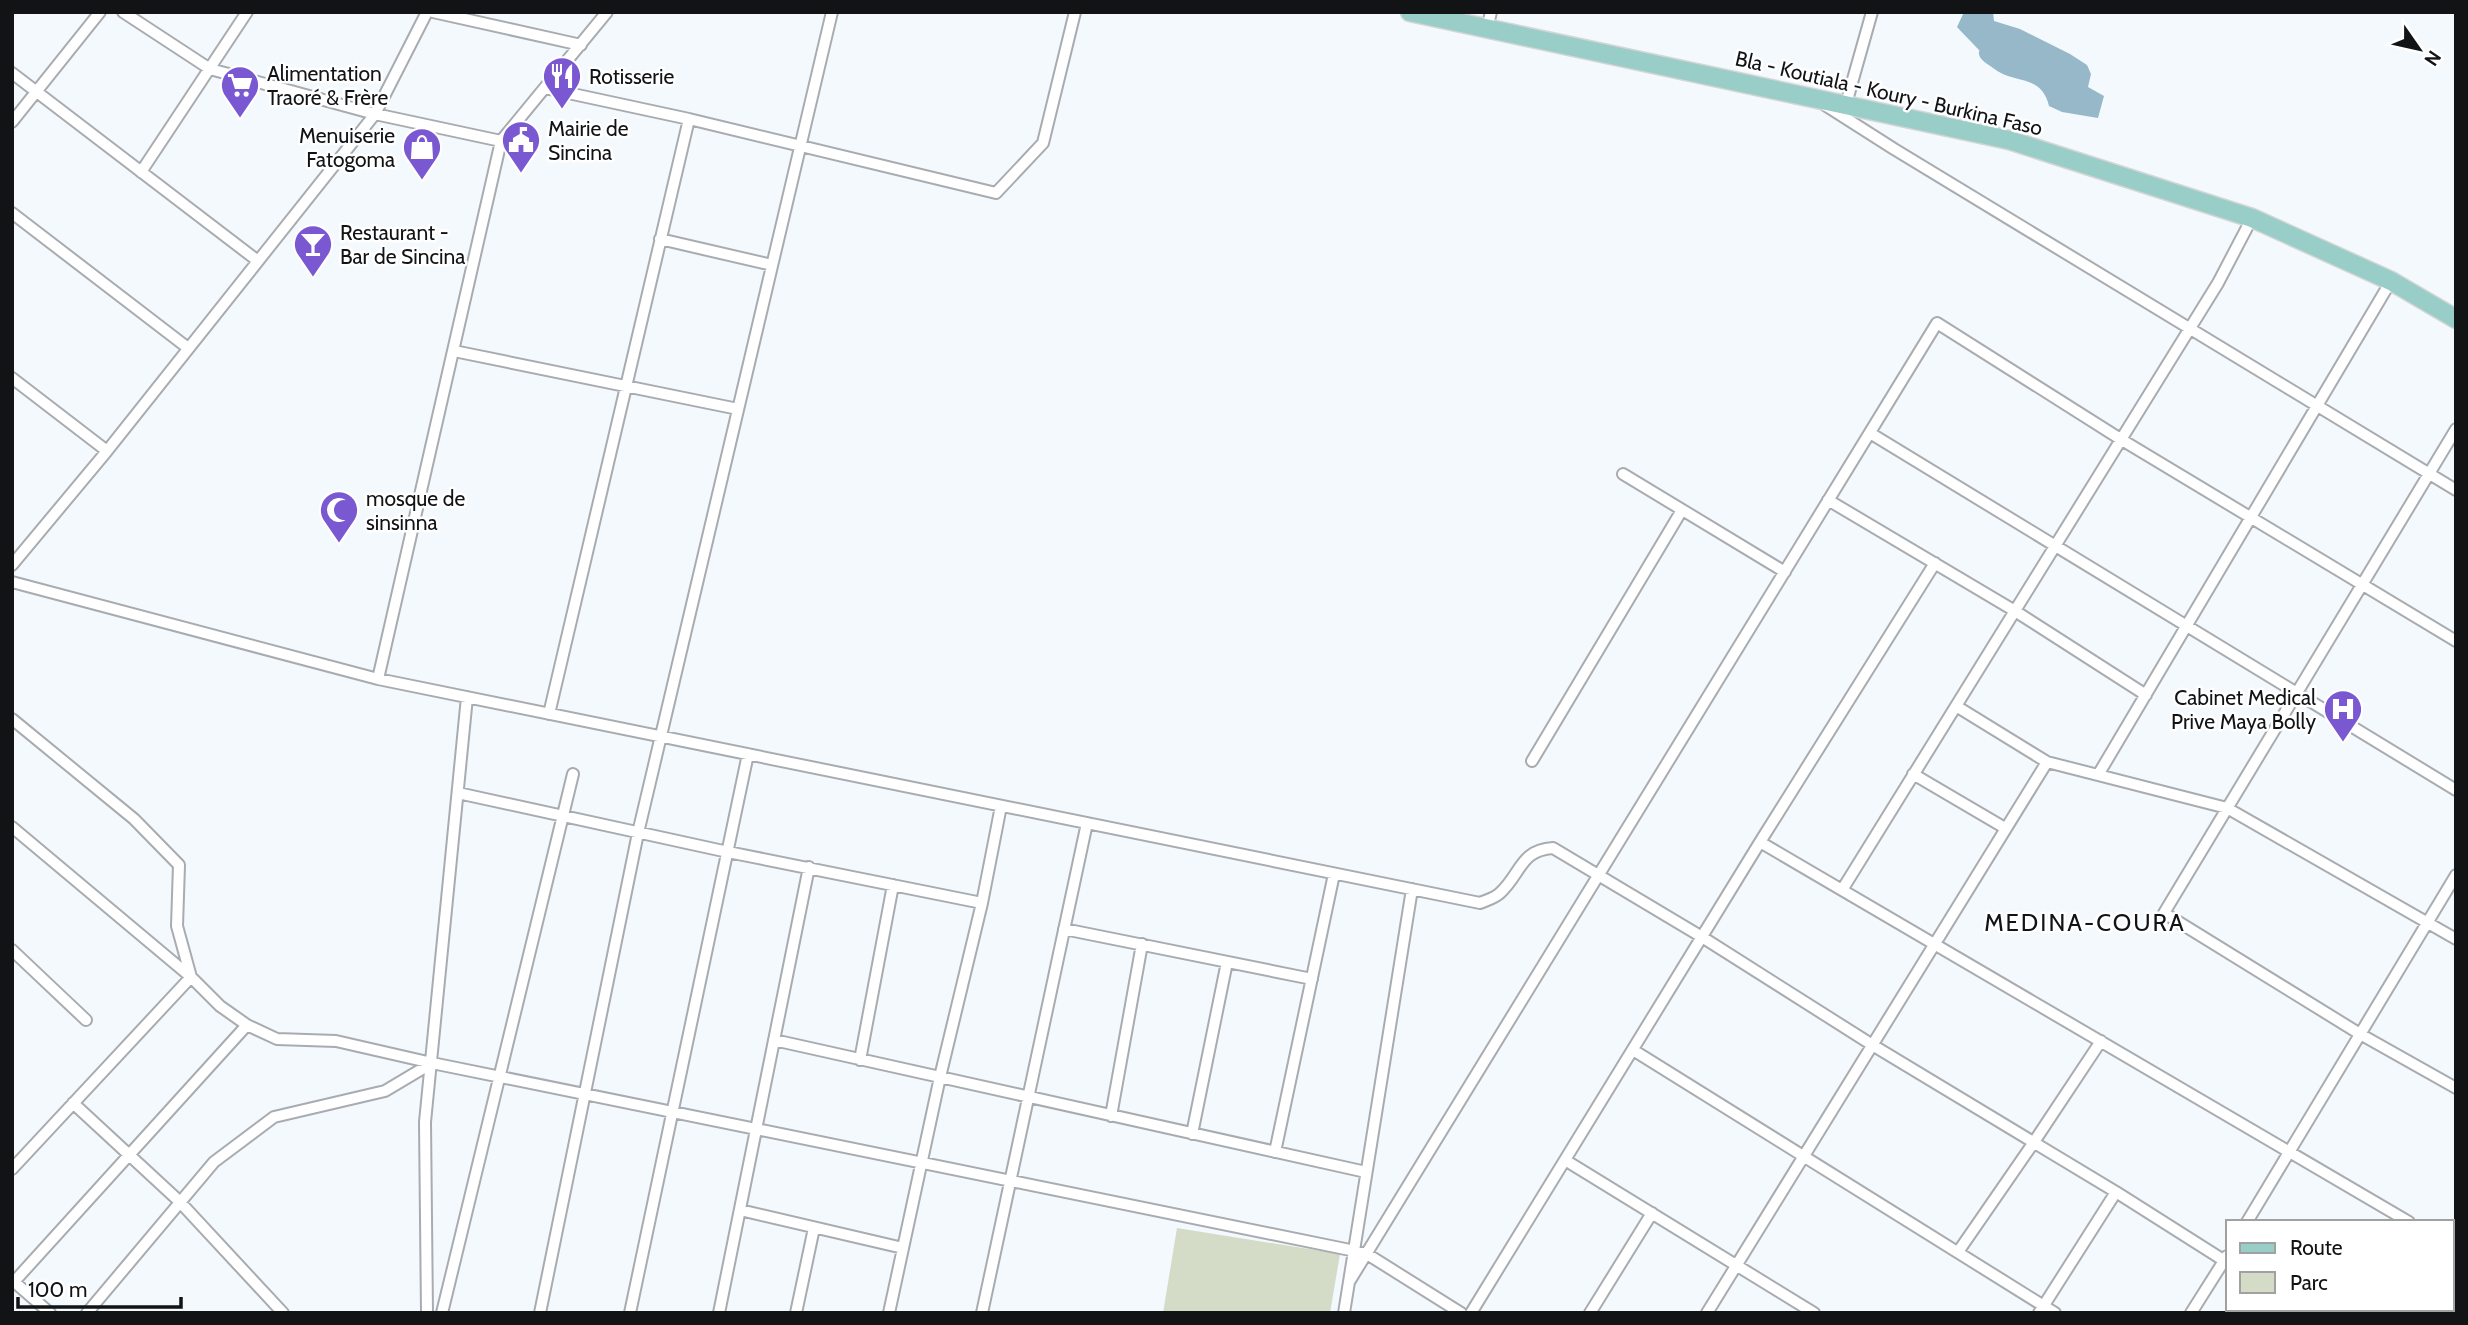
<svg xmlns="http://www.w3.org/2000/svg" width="2468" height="1325" font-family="Cabin,sans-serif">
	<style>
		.green { fill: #d4dbc7 }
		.water { fill: #97b8c9 }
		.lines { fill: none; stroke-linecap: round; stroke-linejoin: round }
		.street-casing { stroke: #a8acb1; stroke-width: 14 }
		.primary-casing { stroke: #d4d5d5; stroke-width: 21 }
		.street { stroke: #fff; stroke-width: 10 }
		.primary { stroke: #98cec7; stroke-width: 18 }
		.labels { text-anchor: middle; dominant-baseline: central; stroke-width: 5; stroke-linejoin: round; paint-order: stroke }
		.poi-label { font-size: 21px; fill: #111315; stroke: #fff; text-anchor: start }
		.street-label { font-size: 21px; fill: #111315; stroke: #fff }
		.quarter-label { font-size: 24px; letter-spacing: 2px; fill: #111315; stroke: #fff }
	</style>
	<rect width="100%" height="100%" fill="#f4f9fe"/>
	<path class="green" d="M1177 1228 1340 1254 1330 1313H1163Z"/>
	<path class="water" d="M1964 12H1993L1994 21 2020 29 2070 54 2087 65 2091 74 2088 87 2104 96 2098 118 2062 112 2049 106C2041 73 2014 85 1993 68 1989 65 1982 61 1980 57 1976 47 1984 55 1976 47 1970 40 1963 34 1957 27Z"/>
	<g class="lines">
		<g class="street-casing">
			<path id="street" d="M123 12 210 69 375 114 501 141
				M433 12 581 45
				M1487 29 1491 12
				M12 73 258 261
				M545 88 689 119 996 193 1043 143 1075 12
				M1846 104 1872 12
				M1825 105 1894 149 2456 490
				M12 122 100 12
				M141 172 247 12
				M12 213 188 348
				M660 239 772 265
				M454 351 738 409
				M12 378 107 451
				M2456 429 2164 913 2360 1034 2456 1088
				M1870 433 2456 790
				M1623 474 1785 572
				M1828 500 2015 611 2146 695
				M12 565 107 451 375 114 427 12
				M12 582 378 679 1480 903C1487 900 1495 898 1500 893 1521 874 1520 850 1553 848L1702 937 1874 1046 2116 1192 2228 1263
				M378 679 501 141 607 12
				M549 714 689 119
				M12 719 134 819 179 865 177 926 191 977 220 1006 247 1025 277 1039 336 1041 432 1063 1355 1251 1367 1254 1461 1313
				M1532 761 1682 510
				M2047 762 2227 808 2456 939
				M1913 774 2005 828
				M2098 775 2391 281
				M458 793 728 852 982 903
				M12 827 191 977 12 1169
				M1760 842 2409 1222
				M1842 890 2218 283 2252 218
				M1064 929 1312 979
				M12 950 86 1020
				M774 1040 1366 1172
				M1633 1050 2055 1313
				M860 1060 893 885
				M73 1103 179 1201 283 1313
				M1111 1116 1142 944
				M1192 1134 1227 962
				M1275 1152 1334 874
				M1565 1160 1814 1313
				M740 1210 903 1248
				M2247 1222 2456 875
				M2452 1247 2456 1249
				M1958 1252 2034 1142 2101 1041
				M12 1280 50 1313
				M1349 1282 1937 323 2122 440 2456 641
				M12 1284 247 1025
				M2452 1297 2456 1291
				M2296 1309 2301 1313
				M87 1313 214 1162 274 1117 385 1091 432 1063
				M427 1313 425 1122 467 697
				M442 1313 573 774
				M540 1313 638 833 832 12
				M630 1313 748 754
				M719 1313 809 867
				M796 1313 814 1228
				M889 1313 940 1077 982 903 1001 806
				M982 1313 1087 823
				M1344 1313 1412 889
				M1471 1313 1760 842 1935 563
				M1590 1313 1652 1213
				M1707 1313 2047 762 1956 706
				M2039 1313 2116 1192
				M2191 1313 2227 1256
				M2443 1313 2445 1309"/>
		</g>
		<g class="primary-casing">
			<path id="primary" d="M1410 12 2009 140 2252 218 2391 281 2456 319"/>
		</g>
		<use href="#street" class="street"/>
		<use href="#primary" class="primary"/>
	</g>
	<defs>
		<g id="restaurant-pin" transform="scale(2.0125)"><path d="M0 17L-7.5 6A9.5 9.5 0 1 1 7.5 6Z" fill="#7a58d2" stroke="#fff"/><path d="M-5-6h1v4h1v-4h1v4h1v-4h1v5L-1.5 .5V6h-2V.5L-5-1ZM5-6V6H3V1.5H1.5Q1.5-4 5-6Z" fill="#fff"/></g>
		<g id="supermarket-pin" transform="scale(2.0125)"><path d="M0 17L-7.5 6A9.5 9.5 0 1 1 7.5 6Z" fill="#7a58d2" stroke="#fff"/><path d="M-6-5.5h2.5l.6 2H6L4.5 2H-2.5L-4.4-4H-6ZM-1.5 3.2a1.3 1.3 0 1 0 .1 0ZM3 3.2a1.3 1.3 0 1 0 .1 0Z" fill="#fff"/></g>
		<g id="civic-pin" transform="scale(2.0125)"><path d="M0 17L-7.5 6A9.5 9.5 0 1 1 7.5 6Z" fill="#7a58d2" stroke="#fff"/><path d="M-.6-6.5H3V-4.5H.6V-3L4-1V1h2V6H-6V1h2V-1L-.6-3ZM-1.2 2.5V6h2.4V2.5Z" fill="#fff"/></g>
		<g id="shop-pin" transform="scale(2.0125)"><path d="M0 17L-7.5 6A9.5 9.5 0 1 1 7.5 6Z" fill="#7a58d2" stroke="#fff"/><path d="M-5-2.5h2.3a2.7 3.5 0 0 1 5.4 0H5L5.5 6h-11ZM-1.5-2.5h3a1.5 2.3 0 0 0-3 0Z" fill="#fff"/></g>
		<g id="bar-pin" transform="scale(2.0125)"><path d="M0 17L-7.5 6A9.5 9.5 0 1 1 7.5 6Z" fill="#7a58d2" stroke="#fff"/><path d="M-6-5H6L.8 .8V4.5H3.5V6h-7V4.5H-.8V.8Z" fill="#fff"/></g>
		<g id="mosque-pin" transform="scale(2.0125)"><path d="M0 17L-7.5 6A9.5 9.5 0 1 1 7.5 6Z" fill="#7a58d2" stroke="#fff"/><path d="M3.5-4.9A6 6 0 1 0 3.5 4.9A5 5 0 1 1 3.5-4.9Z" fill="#fff"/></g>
		<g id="hospital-pin" transform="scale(2.0125)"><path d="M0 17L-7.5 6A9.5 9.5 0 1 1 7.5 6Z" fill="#7a58d2" stroke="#fff"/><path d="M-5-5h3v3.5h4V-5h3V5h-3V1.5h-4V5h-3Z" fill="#fff"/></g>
	</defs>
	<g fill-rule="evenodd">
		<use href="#restaurant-pin" x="562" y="76"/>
		<use href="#supermarket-pin" x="240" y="85"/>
		<use href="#civic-pin" x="521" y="140"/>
		<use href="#shop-pin" x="422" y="147"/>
		<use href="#bar-pin" x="313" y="244"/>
		<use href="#mosque-pin" x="339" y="510"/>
		<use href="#hospital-pin" x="2343" y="709"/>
	</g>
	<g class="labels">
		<g class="poi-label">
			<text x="267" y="73">Alimentation<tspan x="267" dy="24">Traoré &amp; Frère</tspan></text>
			<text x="589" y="76">Rotisserie</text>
			<text x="548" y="128">Mairie de<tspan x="548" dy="24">Sincina</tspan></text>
			<text x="395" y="135" text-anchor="end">Menuiserie<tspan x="395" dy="24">Fatogoma</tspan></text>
			<text x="340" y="232">Restaurant -<tspan x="340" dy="24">Bar de Sincina</tspan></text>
			<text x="366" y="498">mosque de<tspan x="366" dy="24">sinsinna</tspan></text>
			<text x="2316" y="697" text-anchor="end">Cabinet Medical<tspan x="2316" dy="24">Prive Maya Bolly</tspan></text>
		</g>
		<g class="street-label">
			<text transform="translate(1889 93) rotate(13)">Bla - Koutiala - Koury - Burkina Faso</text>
		</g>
		<g class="quarter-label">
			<text x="2085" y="922">MEDINA-COURA</text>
		</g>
	</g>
	<rect width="2468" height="1325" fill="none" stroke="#111315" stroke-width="28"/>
	<rect x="2226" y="1220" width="228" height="91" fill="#ffffff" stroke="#a0a1a1" stroke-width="2"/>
	<rect x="2240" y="1243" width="35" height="10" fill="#98cec7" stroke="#a0a1a1" stroke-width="2"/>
	<text x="2290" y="1255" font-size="21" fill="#111315">Route</text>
	<rect x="2240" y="1272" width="35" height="21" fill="#d4dbc7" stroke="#a0a1a1" stroke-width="2"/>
	<text x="2290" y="1290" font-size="21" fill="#111315">Parc</text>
	<g transform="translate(2419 49) rotate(124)" stroke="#ffffff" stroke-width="5" paint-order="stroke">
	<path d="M0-5L12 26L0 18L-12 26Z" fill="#111315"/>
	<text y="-10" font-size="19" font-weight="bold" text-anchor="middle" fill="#111315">N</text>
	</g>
	<path d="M18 1297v10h163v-10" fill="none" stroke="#111315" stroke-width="3.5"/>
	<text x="28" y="1297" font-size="21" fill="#111315" stroke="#ffffff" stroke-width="5" paint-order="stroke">100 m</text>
</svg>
